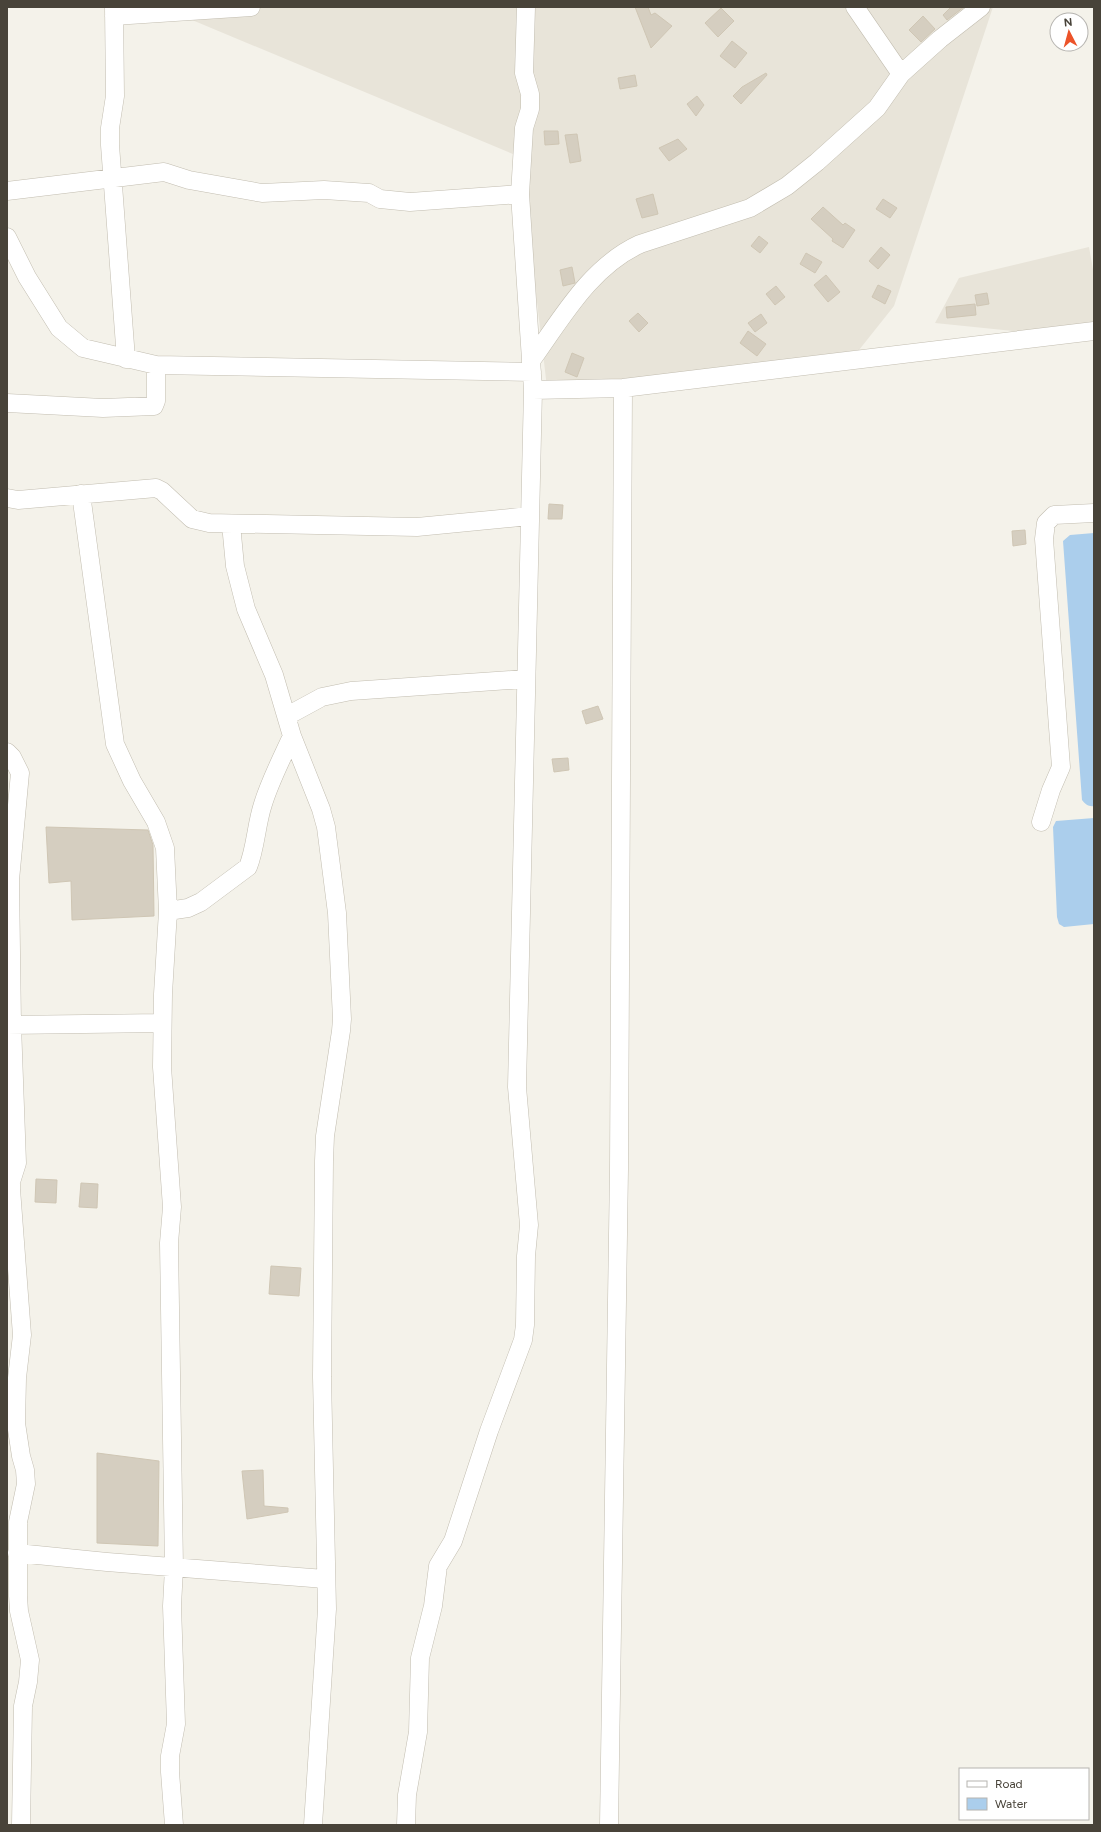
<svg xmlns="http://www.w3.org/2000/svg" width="1101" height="1832" font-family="Figtree,sans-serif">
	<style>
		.residential { fill: #e8e4d9 }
		.water { fill: #abceec }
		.building { fill: #d5cec0; stroke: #cfc6b4 }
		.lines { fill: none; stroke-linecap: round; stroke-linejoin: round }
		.minor-casing { stroke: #c2bdb0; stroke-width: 19 }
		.minor { stroke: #fff; stroke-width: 18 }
	</style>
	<rect width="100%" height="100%" fill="#f4f2ea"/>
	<path class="residential" d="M161 7H993L894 306 859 350 548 396 520 157Z
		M1089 247 1094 275V337L1083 338 935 323 959 278Z"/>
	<path class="water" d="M1094 533V806C1089 807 1085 804 1082 800L1063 541 1070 535Z
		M1094 818V924L1064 927 1059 924 1057 917 1053 827 1056 821Z"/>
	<path class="building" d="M635 7H648L651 15 655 13 672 26 651 48Z
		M951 7H964L947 20 943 15Z
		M721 8 734 21 718 37 705 23Z
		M923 16 935 29 921 42 909 30Z
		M732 41 747 53 735 68 720 56Z
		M766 73 767 75 741 104 733 96 742 87Z
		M635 75 637 86 620 89 618 78Z
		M697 96 704 105 696 116 687 104Z
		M544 131H558L559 144 545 145Z
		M577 134 581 161 570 163 565 135Z
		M678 139 687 149 669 161 659 148Z
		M653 194 658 214 642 218 636 199Z
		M883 199 897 208 890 218 876 209Z
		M823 207 843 225 845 223 855 230 843 248 832 241 833 239 811 219Z
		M759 236 768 243 760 253 751 246Z
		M881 247 890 255 878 269 869 261Z
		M806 253 822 262 815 273 800 264Z
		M572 267 575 283 563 286 560 270Z
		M826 275 840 292 828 302 814 285Z
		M878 285 891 291 885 304 872 297Z
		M776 286 785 297 775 305 766 294Z
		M987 293 989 304 977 306 975 295Z
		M975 304 976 315 947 318 946 307Z
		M638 313 648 323 639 332 629 321Z
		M761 314 767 323 755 332 748 323Z
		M748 331 766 344 757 356 740 343Z
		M572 353 584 358 577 377 565 372Z
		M549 504 563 505 562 519H548Z
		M1025 530 1026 544 1013 546 1012 531Z
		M598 706 603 719 586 724 582 711Z
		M568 758 569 770 554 772 552 759Z
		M46 827 148 830 153 845 154 916 72 920 71 881 49 883Z
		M36 1179 57 1180 56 1203 35 1202Z
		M81 1183 98 1184 97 1208 79 1207Z
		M271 1266 301 1268 299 1296 269 1294Z
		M97 1453 159 1461 158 1546 97 1543Z
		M263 1470 264 1506 288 1508V1512L247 1519 242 1471Z"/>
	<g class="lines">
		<g class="minor-casing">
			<path id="minor" d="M114 7 115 96 110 128V145L126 359
				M855 7 901 74
				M114 16 251 7
				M7 191 164 172 189 180 262 193 324 190 369 193 380 199 410 202 520 194
				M7 237 27 277 59 328 83 348 156 365 532 372
				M531 361C562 318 590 267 640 244L750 208 787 186 817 162 877 108 901 74 940 39 981 7
				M533 390 623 388 1094 331
				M7 403 103 408 154 406 156 401V365
				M81 494 115 744 132 781 156 822 165 848 168 911 163 994 162 1067 172 1207 169 1243 174 1568 172 1606 176 1724 170 1756V1772L174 1825
				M7 498 18 500 156 488 162 491 192 519 209 523 417 527 530 516
				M231 524 235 566 246 609 274 675 292 736 321 809 326 827 337 913 342 1019 341 1031 325 1136 324 1161 322 1377 327 1609 313 1825
				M287 716 322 697 351 691 525 679
				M7 752 12 757 20 773 10 880 12 1025 17 1163 11 1182V1189L22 1335 17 1378 16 1423 21 1456 25 1470 26 1484 18 1522V1596L19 1611 30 1660 28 1682 23 1706 21 1825
				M1041 822 1051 790 1061 767 1044 539 1046 523 1054 515 1094 513
				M168 911 188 908 201 902 248 867C256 847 256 825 263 804 270 781 282 758 292 736
				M7 1025 162 1023
				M17 1553 107 1562 325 1579
				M406 1825 407 1795 418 1732 420 1658 433 1606 438 1566 453 1541 489 1431 523 1340 525 1325 526 1256 529 1225 517 1087 533 390 520 194 524 128 530 109V94L524 73 526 7
				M609 1825 619 1169 623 388"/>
		</g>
		<use href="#minor" class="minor"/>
	</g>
	<rect width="1101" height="1832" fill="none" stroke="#484339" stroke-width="16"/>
	<rect x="959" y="1768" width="130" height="52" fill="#ffffff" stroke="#b6b4b0"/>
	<rect x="967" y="1781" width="20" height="6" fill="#ffffff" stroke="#b6b4b0"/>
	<text x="995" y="1788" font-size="12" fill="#484339">Road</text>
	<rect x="967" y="1798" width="20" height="12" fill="#abceec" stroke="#b6b4b0"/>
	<text x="995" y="1808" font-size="12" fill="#484339">Water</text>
	<g transform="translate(1069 32) rotate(354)"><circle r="19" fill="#ffffff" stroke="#b6b4b0"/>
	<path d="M0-3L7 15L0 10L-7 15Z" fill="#ec5329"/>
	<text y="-6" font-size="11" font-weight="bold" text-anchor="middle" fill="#484339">N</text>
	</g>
</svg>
